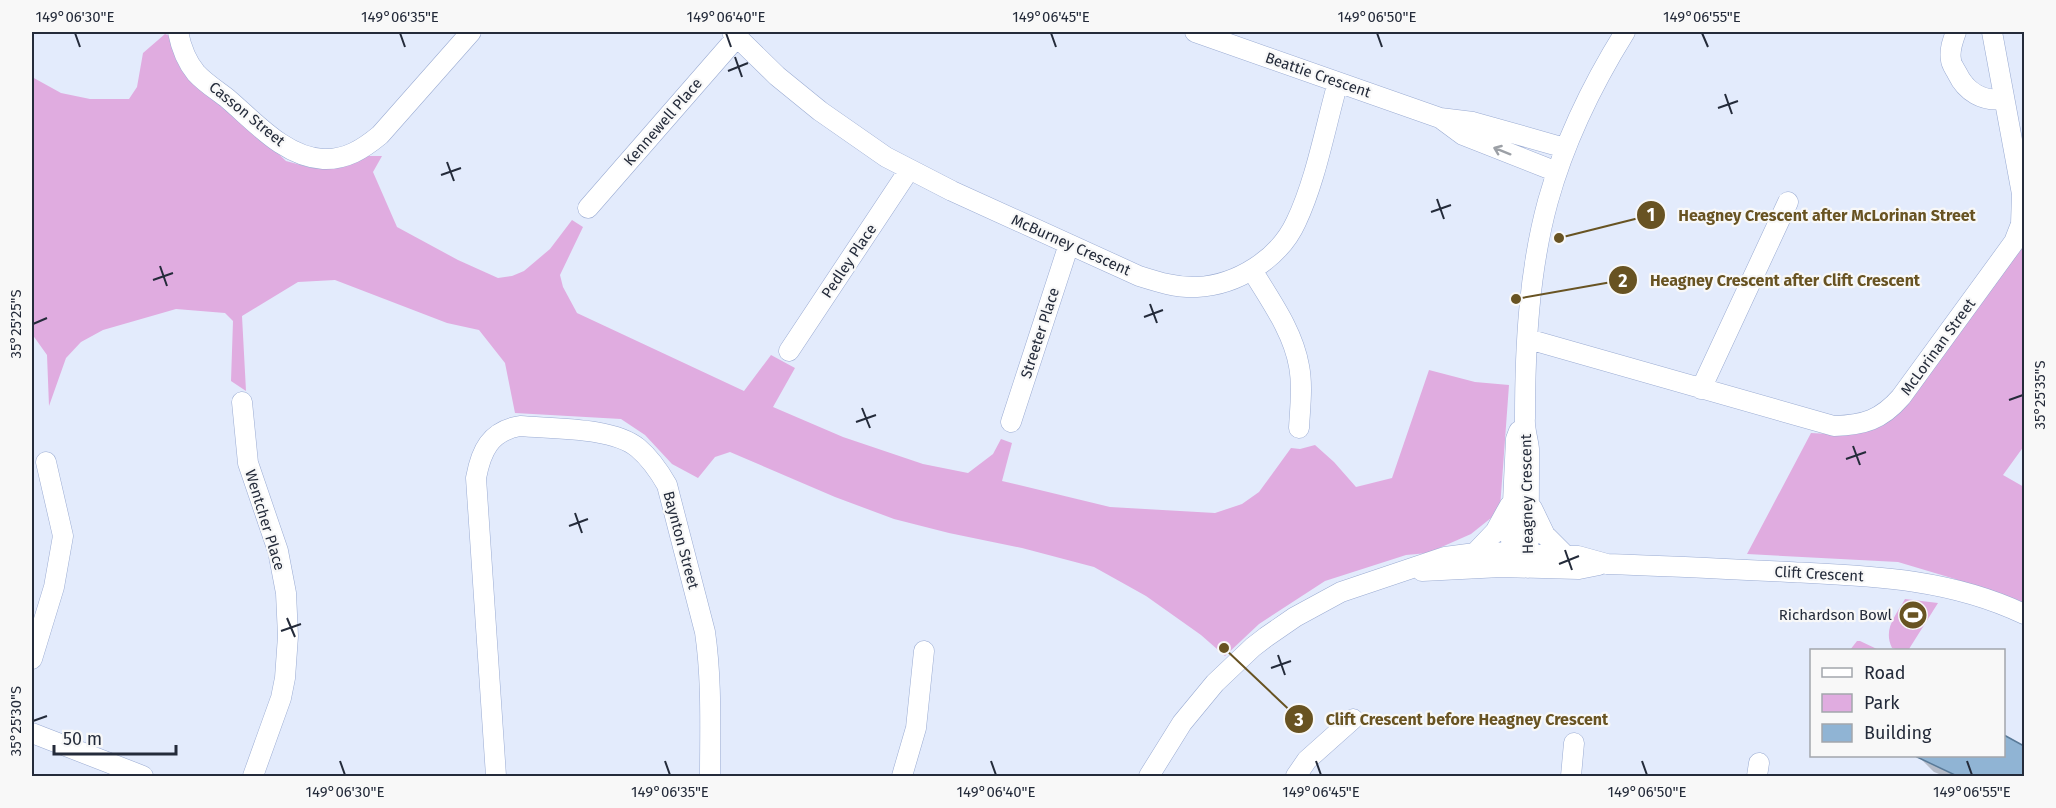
<svg xmlns="http://www.w3.org/2000/svg" width="2056" height="808" font-family="'Fira Sans',sans-serif">
	<style>
		.green { fill: #e0ace0 }
		.shadow { fill: #0003 }
		.building { fill: #90b4d4; stroke: #597a98; stroke-width: 1.5 }
		.lines { fill: none; stroke-linecap: round; stroke-linejoin: round }
		.minor-casing { stroke: #9aabd2; stroke-width: 21 }
		.minor { stroke: #fff; stroke-width: 20 }
		.oneway { stroke: #9ca0a6 }
		.ticks { fill: none; stroke: #242b3a; stroke-width: 2 }
		.labels { text-anchor: middle; dominant-baseline: central; stroke-width: 4.5; stroke-linejoin: round; paint-order: stroke }
		.street-label { font-size: 15px; fill: #242b3a; stroke: #f8f8f8 }
		.poi-label { font-size: 15px; fill: #242b3a; stroke: #f8f8f8; text-anchor: end }
		.leader { fill: none; stroke: #685322; stroke-width: 2 }
		.callout-dot { fill: #685322; stroke: #f8f8f8; stroke-width: 2 }
		.mark-label { font-size: 18px; text-anchor: middle; font-weight: bold; fill: #fff }
		.callout-label { font-size: 16px; text-anchor: middle; font-weight: bold; fill: #685322; stroke: #f8f8f8; stroke-width: 4.5; stroke-linejoin: round; paint-order: stroke }
		.neatline { fill: none; stroke: #242b3a; stroke-width: 2 }
		.ticks-label { font-size: 15px; text-anchor: middle; fill: #242b3a }
	</style>
	<rect width="100%" height="100%" fill="#e3ebfc"/>
	<path class="green" d="M165 34 170 36 267 143 286 161 312 168H334L367 156H382L373 172 397 227 458 260 498 278 512 276 524 271 550 249 572 220 583 227 560 275 563 287 577 313 744 391 771 355 795 368 773 407 843 437 923 464 968 473 993 454 1001 439 1012 443 1002 481 1110 507 1215 513 1242 504 1259 492 1291 448 1300 449 1315 445 1334 462 1356 487 1392 478 1429 370 1475 382 1509 385 1500 508 1491 518 1471 534 1428 553 1406 555 1325 581 1259 624 1225 656 1201 635 1146 596 1094 567 1022 548 949 533 894 519 835 497 730 452 715 457 698 478 672 464 645 435 621 419 515 413 505 363 479 330 447 323 335 280 298 282 242 316 246 391 231 381 233 321 225 313 176 309 103 330 81 342 66 358 49 406 47 355 32 334V77L61 93 90 99H129L137 87 143 53Z
		M2024 242V446L2003 475 2024 487V607L1955 579 1898 562 1747 554 1811 433 1850 435 1882 426 1912 395Z
		M1905 599 1938 603 1909 649 1899 650 1892 648C1883 629 1895 617 1905 599Z
		M1857 641H1860L1879 650H1850Z"/>
	<path class="shadow" d="M2004 737 2024 747V776H1944L1934 772 1919 757 2004 756Z"/>
	<path class="building" d="M2004 735 2024 746V776H1957L1917 757 1918 756H2004Z"/>
	<g class="lines">
		<g class="minor-casing">
			<path id="minor" d="M178 32C181 47 186 61 196 73 205 83 218 91 228 99 255 122 285 157 323 159 346 160 363 149 380 135L471 32
				M732 32 777 76 820 111 886 157 952 191 1139 276C1158 282 1177 288 1197 287 1237 285 1279 259 1296 222 1316 180 1325 128 1338 82
				M1195 32 1440 118 1473 122 1565 148
				M1956 32C1953 40 1949 50 1951 60 1951 64 1955 69 1957 73 1966 92 1983 102 2004 99
				M1440 118 1463 135 1557 172
				M588 208 737 37
				M1252 270C1270 300 1293 331 1299 366 1303 386 1300 408 1299 428
				M1528 339 1834 426C1864 425 1881 420 1901 397L2014 242 2021 224 2022 194 1992 32
				M789 351 909 170
				M1701 389 1788 202
				M242 402 248 463 278 551 286 593 288 636 285 678 281 698 253 776
				M1011 422 1069 244
				M1532 508 1545 535 1565 555
				M1475 553 1495 532 1510 505
				M1510 566 1516 439 1519 431
				M1528 568C1529 528 1529 489 1529 449 1528 439 1524 428 1525 418 1525 346 1529 270 1548 201 1565 140 1592 85 1625 32
				M1422 571 1501 567 1579 569 1599 565
				M32 659 54 587 63 536 46 462
				M32 733 143 776
				M496 776 476 478C481 451 490 431 520 426 553 429 613 427 638 448 651 459 659 471 667 485L705 632C712 680 710 728 710 776
				M902 776 916 728 924 651
				M1149 776 1182 723 1215 683 1253 647 1266 637 1295 617 1341 592 1445 557 1483 552 1578 556 1607 564C1668 566 1728 569 1789 572 1871 576 1948 578 2024 614
				M1296 776 1307 760 1353 719
				M1571 776 1574 743
				M1757 776 1759 763"/>
		</g>
		<use href="#minor" class="minor"/>
	</g>
	<defs><path id="oneway-shaft" d="M-6 0H5M1.5-3L5.5 0L1.5 3" fill="none" stroke-width="1.6" stroke-linecap="round" stroke-linejoin="round" transform="scale(1.5)"/></defs>
	<use class="oneway" href="#oneway-shaft" transform="translate(1502 151) rotate(-158)"/>
	<path class="ticks" d="M75 33 80 47M400 33 405 47M726 33 731 47M1051 33 1056 47M1377 33 1382 47M1702 33 1708 47M735 57 742 77M728 71 748 63M1725 94 1732 114M1718 108 1738 101M447 162 454 181M441 175 461 168M1437 199 1444 219M1431 212 1451 205M160 266 167 286M153 280 173 273M1150 304 1157 323M1144 317 1163 310M33 324 47 318M2009 400 2023 395M862 408 870 428M856 422 876 415M1853 446 1860 465M1846 459 1866 452M575 513 582 533M569 526 588 519M1565 550 1572 570M1559 564 1579 556M287 618 295 637M281 631 301 624M1278 655 1285 675M1271 668 1291 661M33 721 47 716M340 761 345 775M665 761 670 775M991 761 996 775M1316 761 1321 775M1642 761 1647 775M1967 761 1972 775"/>
	<defs>
		<g id="stadium-disc" transform="scale(1.5)"><circle r="9.5" fill="#685322" stroke="#f8f8f8"/><path d="M0-5a6.5 5 0 1 0 0 10a6.5 5 0 1 0 0-10ZM-3.5-1.8h7v3.6h-7Z" fill="#fff"/></g>
	</defs>
	<g fill-rule="evenodd">
		<use href="#stadium-disc" x="1913" y="615"/>
	</g>
	<g class="labels">
		<g class="street-label">
			<text transform="translate(1318 75) rotate(19)">Beattie Crescent</text>
			<text transform="translate(247 114) rotate(39)">Casson Street</text>
			<text transform="translate(663 122) rotate(-49)">Kennewell Place</text>
			<text transform="translate(1071 245) rotate(24)">McBurney Crescent</text>
			<text transform="translate(849 261) rotate(-56)">Pedley Place</text>
			<text transform="translate(1040 333) rotate(-72)">Streeter Place</text>
			<text transform="translate(1938 347) rotate(-54)">McLorinan Street</text>
			<text transform="translate(1527 494) rotate(-91)">Heagney Crescent</text>
			<text transform="translate(265 520) rotate(73)">Wentcher Place</text>
			<text transform="translate(681 540) rotate(75)">Baynton Street</text>
			<text transform="translate(1819 574) rotate(3)">Clift Crescent</text>
		</g>
		<g class="poi-label">
			<text x="1892" y="615">Richardson Bowl</text>
		</g>
	</g>
	<path class="leader" d="M1559 238L1651 215M1516 299L1623 280M1224 648L1299 719"/>
	<g class="callout-dot">
		<circle cx="1559" cy="238" r="6"/>
		<circle cx="1516" cy="299" r="6"/>
		<circle cx="1224" cy="648" r="6"/>
		<circle cx="1651" cy="215" r="15"/>
		<circle cx="1623" cy="280" r="15"/>
		<circle cx="1299" cy="719" r="15"/>
	</g>
	<g class="mark-label">
		<text x="1651" y="221">1</text>
		<text x="1623" y="287">2</text>
		<text x="1299" y="726">3</text>
	</g>
	<g class="callout-label">
		<text x="1827" y="221">Heagney Crescent after McLorinan Street</text>
		<text x="1785" y="286">Heagney Crescent after Clift Crescent</text>
		<text x="1467" y="725">Clift Crescent before Heagney Crescent</text>
	</g>
	<rect width="2056" height="808" fill="none" stroke="#f8f8f8" stroke-width="66"/>
	<rect x="1810" y="649" width="195" height="108" fill="#f8f8f8" stroke="#a3a6ac" stroke-width="1.5"/>
	<rect x="1822" y="668" width="30" height="9" fill="#ffffff" stroke="#a3a6ac" stroke-width="1.5"/>
	<text x="1864" y="679" font-size="18" fill="#242b3a">Road</text>
	<rect x="1822" y="694" width="30" height="18" fill="#e0ace0" stroke="#a3a6ac" stroke-width="1.5"/>
	<text x="1864" y="709" font-size="18" fill="#242b3a">Park</text>
	<rect x="1822" y="724" width="30" height="18" fill="#90b4d4" stroke="#a3a6ac" stroke-width="1.5"/>
	<text x="1864" y="739" font-size="18" fill="#242b3a">Building</text>
	<path d="M54 745v9h122v-9" fill="none" stroke="#242b3a" stroke-width="3"/>
	<text x="63" y="745" font-size="18" fill="#242b3a" stroke="#f8f8f8" stroke-width="4.5" paint-order="stroke">50 m</text>
	<rect x="33" y="33" width="1990" height="742" class="neatline"/>
	<g class="ticks-label">
		<text x="75" y="22">149°06'30"E</text>
		<text x="400" y="22">149°06'35"E</text>
		<text x="726" y="22">149°06'40"E</text>
		<text x="1051" y="22">149°06'45"E</text>
		<text x="1377" y="22">149°06'50"E</text>
		<text x="1702" y="22">149°06'55"E</text>
		<text transform="translate(16 324) rotate(-90)" y="5">35°25'25"S</text>
		<text transform="translate(2040 395) rotate(-90)" y="5">35°25'35"S</text>
		<text transform="translate(16 721) rotate(-90)" y="5">35°25'30"S</text>
		<text x="345" y="797">149°06'30"E</text>
		<text x="670" y="797">149°06'35"E</text>
		<text x="996" y="797">149°06'40"E</text>
		<text x="1321" y="797">149°06'45"E</text>
		<text x="1647" y="797">149°06'50"E</text>
		<text x="1972" y="797">149°06'55"E</text>
	</g>
</svg>
